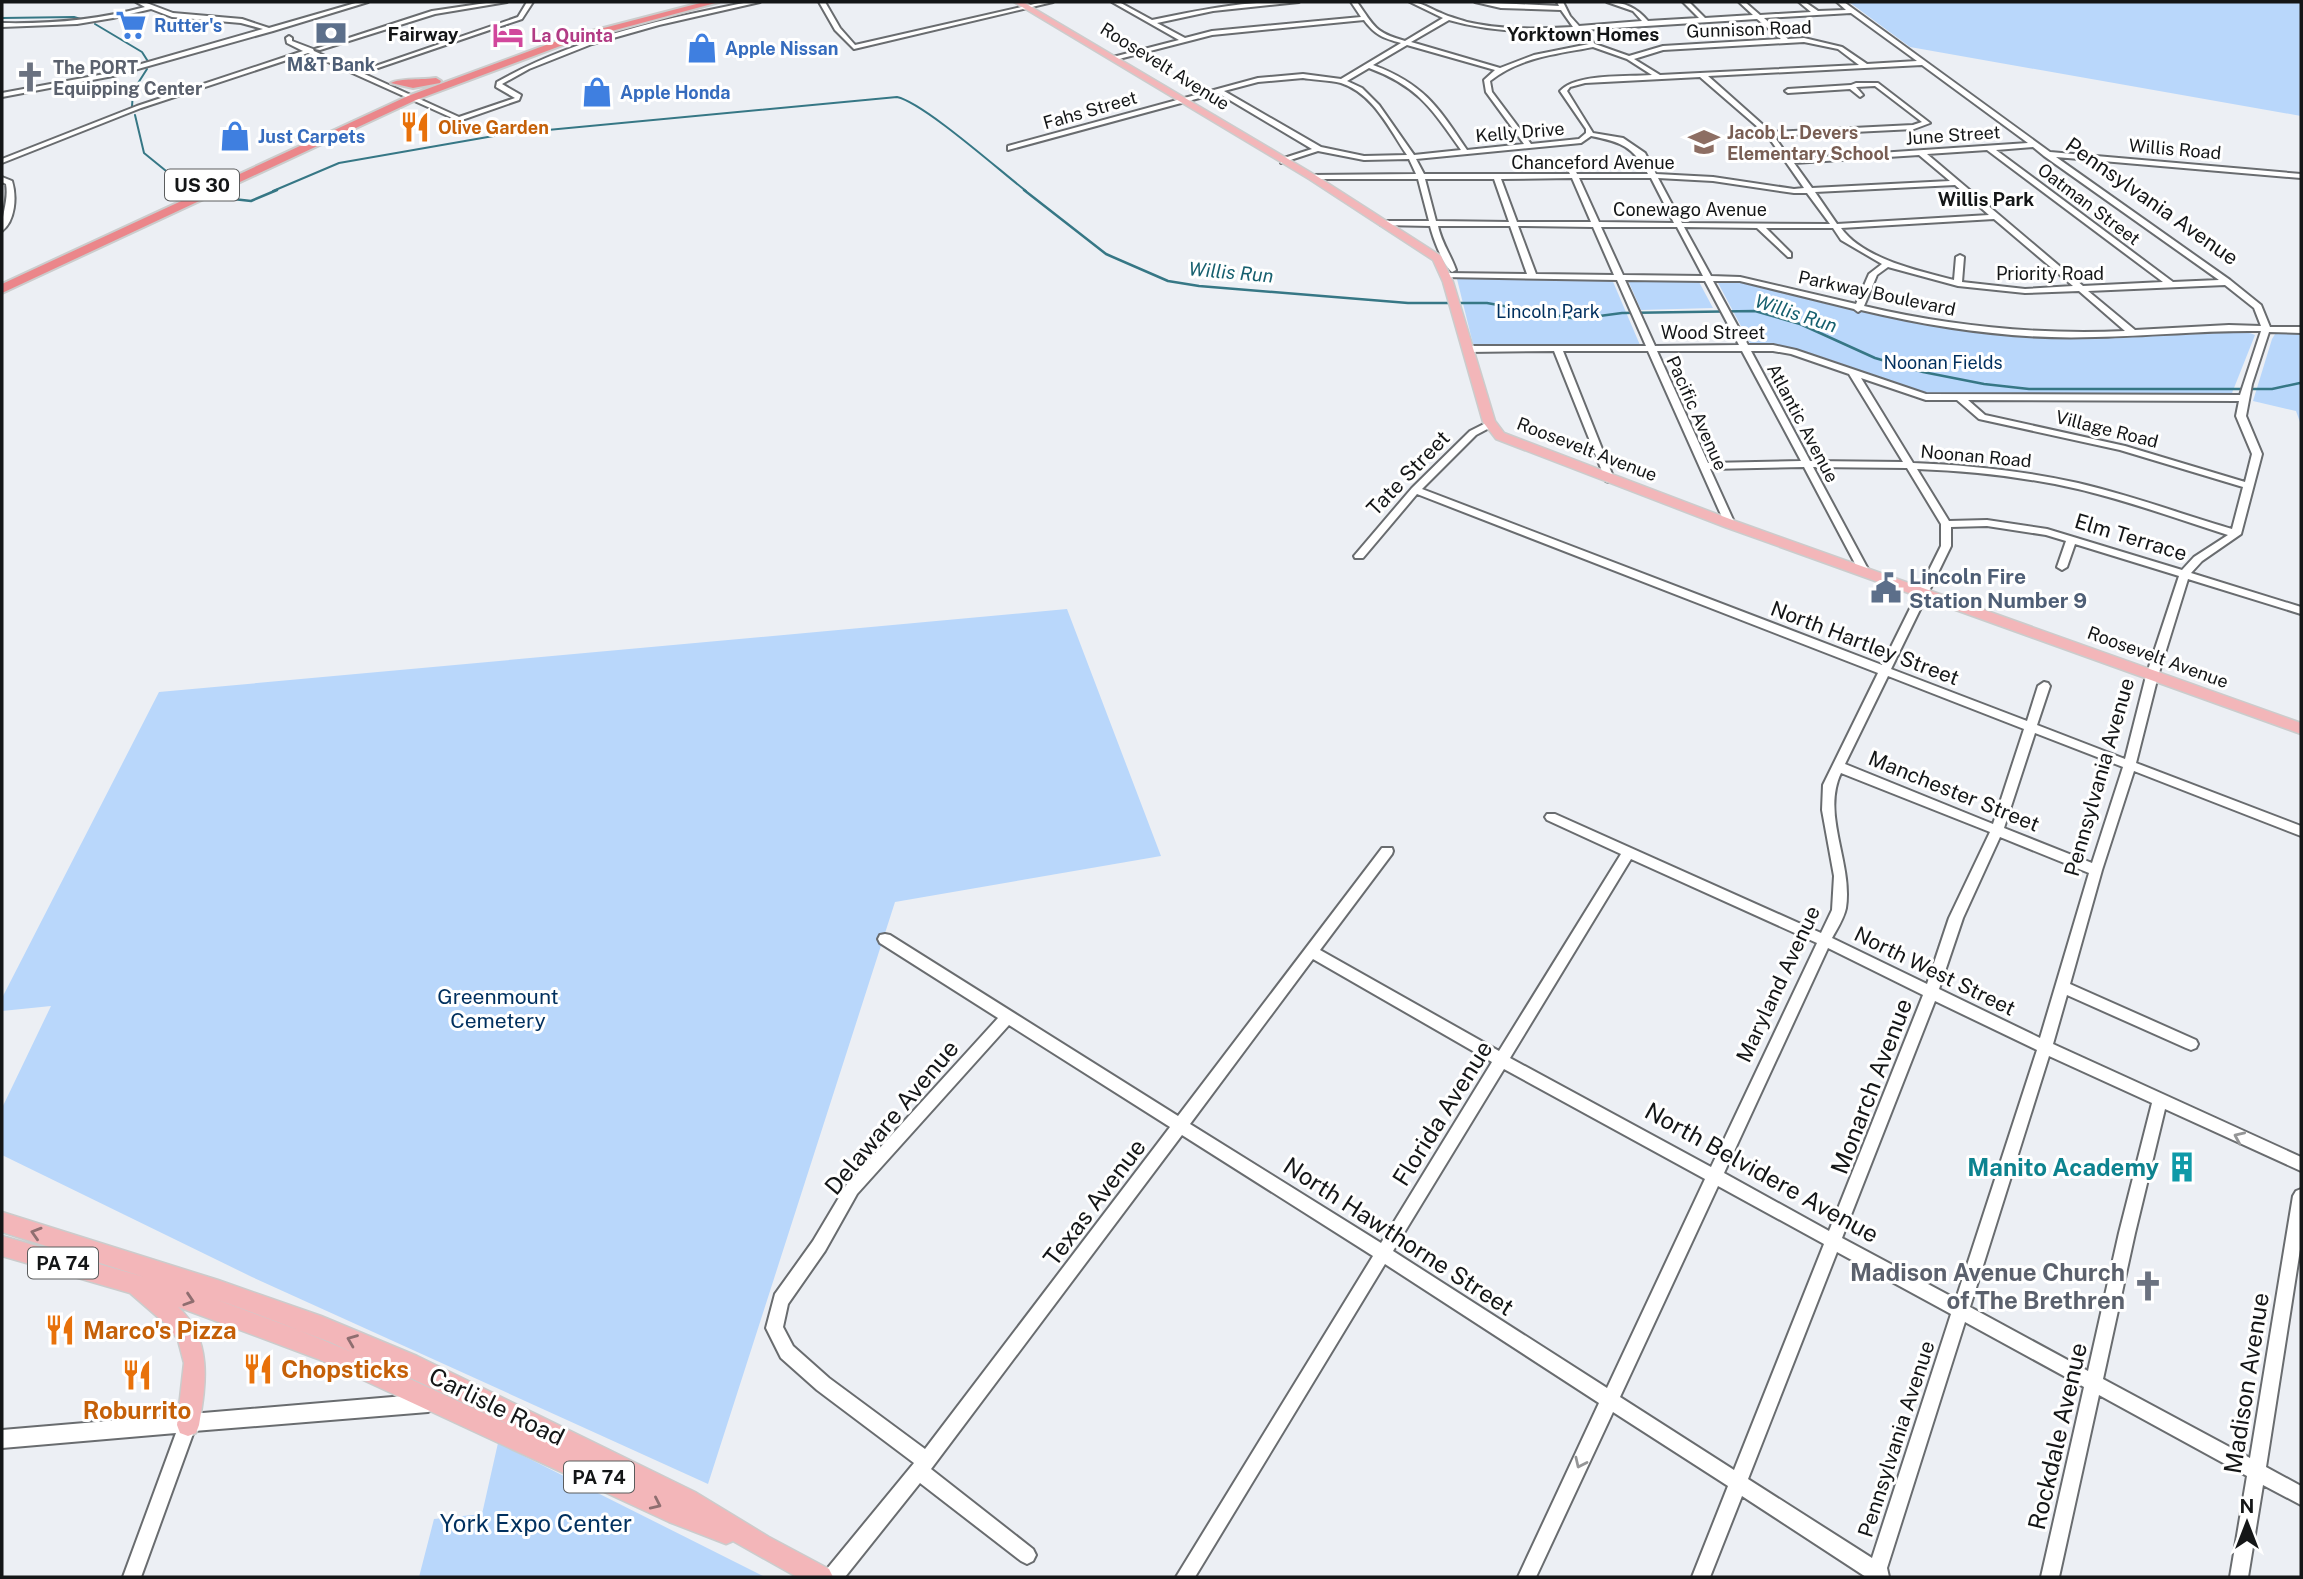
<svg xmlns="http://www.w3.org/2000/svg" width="2303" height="1579" font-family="'Public Sans',sans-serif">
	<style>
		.green { fill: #b9d7fb }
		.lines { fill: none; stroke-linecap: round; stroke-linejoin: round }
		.stream-far1 { stroke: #367785; stroke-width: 2 }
		.stream { stroke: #367785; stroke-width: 2.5 }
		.minor-casing { stroke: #696c6f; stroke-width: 4 }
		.major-casing { stroke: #cbcccc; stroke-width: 3 }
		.highway-casing { stroke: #cbcccc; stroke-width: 4 }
		.minor { fill: #fff; fill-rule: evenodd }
		.major { fill: #f3b6b9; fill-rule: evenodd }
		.highway { fill: #eb868a; fill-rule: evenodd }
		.oneway { stroke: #959697 }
		.oneway2 { stroke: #8f6e70 }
		.labels { text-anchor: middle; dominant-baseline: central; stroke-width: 6; stroke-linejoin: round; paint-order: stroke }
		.far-shop-label { font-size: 18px; font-weight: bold; fill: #366cbe; stroke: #fff; text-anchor: start }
		.far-street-label { font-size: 18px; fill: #141617; stroke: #fff }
		.far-hotel-label { font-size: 18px; font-weight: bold; fill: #b23c85; stroke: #fff; text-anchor: start }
		.far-service-label { font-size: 18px; font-weight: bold; fill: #4e5e75; stroke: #fff }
		.far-worship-label { font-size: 18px; font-weight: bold; fill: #5b616d; stroke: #fff; text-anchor: start }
		.far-food-label { font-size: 18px; font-weight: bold; fill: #c56008; stroke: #fff; text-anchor: start }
		.far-education-label { font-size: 18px; font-weight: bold; fill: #785e54; stroke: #fff; text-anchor: start }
		.far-park-label { font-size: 18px; fill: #00305f; stroke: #fff }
		.far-neighbourhood-label { font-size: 19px; font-weight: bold; fill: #141617; stroke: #fff }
		.shield { fill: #fff; stroke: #5a5c5d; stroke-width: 2 }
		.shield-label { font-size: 19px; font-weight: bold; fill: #141617 }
		.far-water-label { font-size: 19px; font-style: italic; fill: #17606f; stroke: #fff }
		.street-label { font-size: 21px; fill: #141617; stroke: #fff }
		.service-label { font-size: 21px; font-weight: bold; fill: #4e5e75; stroke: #fff; text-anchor: start }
		.park-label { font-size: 21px; fill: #00305f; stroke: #fff }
		.near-street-label { font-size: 24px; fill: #141617; stroke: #fff }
		.near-culture-label { font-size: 24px; font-weight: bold; fill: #0d838f; stroke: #fff; text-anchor: end }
		.near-worship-label { font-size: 24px; font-weight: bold; fill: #5b616d; stroke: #fff; text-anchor: end }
		.near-food-label { font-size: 24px; font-weight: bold; fill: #c56008; stroke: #fff; text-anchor: start }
		.near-park-label { font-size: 24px; fill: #00305f; stroke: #fff }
	</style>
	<rect width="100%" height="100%" fill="#eceff4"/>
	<path class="green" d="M1849 2H2301V116L1910 47Z
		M1467 277H1611L1640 345 1473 344 1457 279Z
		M1627 278 1698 280 1713 308 1641 310Z
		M1717 281 1756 283 1892 318 2006 336 2056 339 2202 332 2250 333 2255 335 2232 393 1927 394C1868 377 1813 346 1750 343Z
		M2277 331 2301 332V425L2296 411 2253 401 2272 339Z
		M1067 609 1161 856 895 902 708 1484 252 1277 2 1155V1108L51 1006 2 1011V998L159 692Z
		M498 1443 765 1577H419L434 1519 482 1514Z"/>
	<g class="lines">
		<path class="stream-far1" d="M2 18 74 17 84 20
			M95 24 142 52 149 63
			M132 107 133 91 147 69
			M135 115 144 153 187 188
			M273 191 339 163 505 134 897 97C924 103 1000 171 1026 191"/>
		<path class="stream" d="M1024 190 1106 254 1168 281 1199 286 1408 303H1487L1577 319 1622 313 1755 311 1800 324 1875 358 1923 372 1984 384 2029 389H2272L2300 383
			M215 197 251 201 277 190"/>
		<g class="minor-casing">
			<path id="minor" d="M136 2H144L173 13 242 19 269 28 359 2H368L273 31 113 76 2 97V93L110 73 263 29 241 23 172 17 151 9 113 18 77 24 2 27V23C51 24 98 20 145 7Z
				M493 2H507L435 14 320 50 315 49 432 11Z
				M527 2H533L522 19 369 71 364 70 518 17Z
				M749 2H760L659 25 592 44 529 69 502 84 521 95 519 100 459 121 308 53 141 108 2 163V159L137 106 303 51 287 43 286 38 289 36 292 38V41L313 49 314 51 459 117 515 98 496 87 497 82C575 38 662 19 749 2Z
				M819 2H825L840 28 855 45 1043 2H1053L854 49 835 30Z
				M1112 2H1119L1152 20C1200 10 1250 0 1299 2L1213 11 1157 23 1185 38 1212 31 1361 17 1351 2H1357C1375 27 1374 32 1405 41L1443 18 1410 2C1422 2 1430 9 1441 13 1449 17 1459 19 1467 22 1501 30 1538 29 1573 27L1561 10 1501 8 1475 2 1559 6 1557 2H1563L1570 16 1579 26 1642 21 1633 11 1607 2C1625 2 1637 8 1648 21L1699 18 1683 2H1689L1705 18 1753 15 1739 2H1745L1760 15 1811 12 1799 2H1805L1818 11 1846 10 1837 2H1844L2050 152 2301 174V178L2056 157 2230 280 2261 305 2270 327H2301V333L2269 332 2252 384 2246 416 2262 454 2241 534 2202 561 2191 573 2301 607V614L2188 579 2158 676 2136 763 2301 826V836L2134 771 2102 870 2070 984 2196 1040 2198 1044 2196 1048 2191 1050 2186 1048 2067 995 2053 1044 2301 1157V1171L2165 1109 2135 1233 2103 1379 2250 1458 2293 1196 2296 1191 2301 1189V1243L2266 1467 2301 1486V1505L2263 1485 2248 1577H2230L2247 1476 2099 1395 2059 1577H2041L2084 1387 1965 1322 1887 1568 1889 1577H1866L1742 1496 1710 1577H1692L1728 1486 1613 1412 1536 1577H1518L1599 1403 1385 1264 1195 1577H1176L1373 1256 1182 1135 931 1469 1033 1549 1036 1555 1033 1561 1027 1564 1021 1561 920 1483 845 1577H824L826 1570 914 1463 817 1390 781 1358 766 1328 775 1294 813 1241 847 1184 998 1018 880 943 878 939 880 935 885 934 890 935 1178 1116 1382 848H1392L1393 851 1392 854 1320 950 1499 1051 1621 854 1547 820 1545 817 1547 814H1555L1821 933 1832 910 1834 876 1822 810 1823 785 1878 673 1417 494 1363 558H1355L1354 556 1412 488 1470 431 1490 421 1493 422V426L1476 435 1422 489 1882 665 1941 546V524L1907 468 1813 467 1869 571 1868 573 1864 574 1859 571 1804 467 1710 469 1735 524 1730 527 1726 526 1648 351H1563L1614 479 1609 482 1606 481 1554 351 1468 352 1464 349 1468 346H1646L1617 280 1443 277V273H1446L1527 274 1510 226H1438C1442 244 1450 253 1456 270L1452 272C1443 265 1433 238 1430 226L1381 225 1380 223 1384 221H1429L1418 179H1312L1308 177 1312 175 1416 174 1409 159 1364 160 1318 151 1281 163V159L1312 149 1218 93 1008 150V146L1258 78 1303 74 1341 79 1401 43C1383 38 1375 35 1364 20L1212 35 1115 60 1113 59V57L1179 40ZM1851 13 1917 61 1867 64 1842 47 1804 38 1788 39 1764 18ZM1757 19 1781 39 1663 46 1629 56 1595 44 1582 30ZM1449 20C1490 32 1533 33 1576 30L1589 44 1534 55 1500 68 1411 42ZM1804 42 1838 49 1859 65 1660 75 1634 59 1663 50ZM1407 45 1495 70 1484 80 1486 92 1524 144 1467 150C1438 107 1424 84 1373 65ZM1593 47 1627 59 1652 75C1628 77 1576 73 1560 91L1586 129V133L1579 139 1531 144 1492 92 1490 81C1520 57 1557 54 1593 47ZM1922 65 2028 143 1790 159 1774 136 1914 129 1930 123 1878 83H1856L1851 85 1788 89 1785 91 1788 93 1850 89 1860 97 1863 95 1856 87 1875 86 1922 122 1913 125 1771 132 1708 76ZM1369 68C1418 86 1432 109 1461 150L1414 155 1379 105 1362 88 1347 81ZM1700 77 1767 135 1804 188 1794 189 1713 177 1656 174 1645 153 1623 138 1593 133 1567 91 1570 87 1585 83ZM1303 78C1315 80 1329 80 1341 83 1373 93 1390 130 1407 155L1364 156 1321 147 1224 91 1258 82ZM1591 136C1621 142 1633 146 1648 174H1577L1572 162 1568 160 1564 162 1570 174H1424L1416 159 1581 143ZM2033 147 2044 156 2219 280 2173 282 1996 150ZM1987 150 2163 282 2083 286 1927 154ZM1919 155 1950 181 1812 188 1794 163ZM1572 178 1591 222H1517L1501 179ZM1579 178H1651L1674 223 1599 222ZM1658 178 1713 181 1794 193H1807L1830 224 1682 223ZM1425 179H1494L1509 222 1436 221ZM1955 185 1989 215 1837 224 1815 192ZM1994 219 2073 286 2025 289 1962 282 1964 257 1960 255 1956 257 1954 280C1919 271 1863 259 1841 228ZM1518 226 1593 227 1614 275 1536 274ZM1601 227H1677L1703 276 1623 275ZM1684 227 1757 228 1788 257H1791V253L1766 228H1833L1841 240 1882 264 1869 274 1856 304 1740 277 1711 276ZM1888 267 1958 286 2025 293 2079 291 2125 331C2038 335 1949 326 1864 306L1877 275ZM1625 280 1705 281 1739 345 1655 346ZM1713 281H1740L1854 309 1858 312 1861 310C1936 328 2018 340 2095 337 2150 336 2205 330 2261 331L2240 395 1926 394 1796 350 1773 345H1748ZM2225 285 2254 308 2261 326 2229 325 2135 330 2088 291ZM1657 351H1742L1801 461 1708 463ZM1751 351H1773L1791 354 1849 374 1903 462 1810 461ZM1861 378 1926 400H1957L1979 419 2120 450 2243 487 2232 529C2181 514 2130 495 2078 483 2024 471 1968 465 1913 463ZM1968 400 2239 401 2236 416 2252 454 2245 482 2125 446 1985 415ZM1917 469C1971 471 2025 477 2078 489 2129 501 2178 519 2228 535L2194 557 2182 570 2047 529 1987 520 1949 521ZM1987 526 2046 535 2066 541 2057 567 2062 570 2067 567 2075 544 2179 576 2146 676 2125 759 2037 725 2050 686 2048 683 2044 682 2038 686 2027 721 1891 669 1951 546V527ZM1888 676 2024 729 1993 824 1845 764ZM2035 733 2123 767 2092 863 2004 828ZM1841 773 1990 832 1949 918 1927 984 1832 938C1837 929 1844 918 1846 908 1853 863 1821 815 1841 773ZM2000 837 2089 873 2040 1038 1939 989 1963 918ZM1631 859 1817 943 1711 1167 1510 1058ZM1828 948 1923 995 1829 1231 1724 1173ZM1313 959 1492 1062 1381 1243 1190 1124ZM1935 1001 2037 1050 1956 1299 1842 1238ZM1009 1025 1170 1127 925 1449 829 1378 793 1346 783 1327 788 1304 825 1251 857 1194ZM2049 1056 2152 1103 2119 1233 2088 1371 1970 1307ZM1504 1069 1705 1179 1607 1388 1393 1251ZM1718 1186 1824 1244 1734 1470 1620 1397ZM1837 1252 1951 1314 1872 1558 1748 1479Z
				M2 177 12 181C17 197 15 221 2 231 1 215 9 201 6 184L2 182Z
				M428 1394 434 1397 437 1403 434 1409 428 1412 194 1431 141 1577H123L176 1433 2 1448V1430Z"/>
		</g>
		<g class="major-casing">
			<path id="major" d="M1014 2H1023L1315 175 1441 256 1453 282 1495 421 1504 433 1735 521 2301 723V734L1725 527 1496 439 1483 422 1443 282 1433 260 1309 179Z
				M2 1212 218 1280 321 1316 417 1356 695 1492 769 1537 829 1569 833 1577H797L733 1541 726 1544 669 1522 318 1359 178 1307C213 1339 206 1384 199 1425L196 1433 188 1436 180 1433 177 1425 184 1363 178 1340 168 1326 130 1293 2 1256V1236L144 1277 2 1232ZM215 1299C319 1335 418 1380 516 1428L330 1342Z"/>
		</g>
		<g class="highway-casing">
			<path id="highway" d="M704 2H719L571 42 416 100 2 293V284L408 96 565 38Z
				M436 78 441 81 440 83 413 88 391 83C399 78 424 80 436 78Z"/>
		</g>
		<use href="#minor" class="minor"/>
		<use href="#major" class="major"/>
		<use href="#highway" class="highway"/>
	</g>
	<defs><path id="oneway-chevron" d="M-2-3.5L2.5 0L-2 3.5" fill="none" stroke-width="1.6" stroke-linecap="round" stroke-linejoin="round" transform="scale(1.75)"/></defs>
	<g class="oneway">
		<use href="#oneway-chevron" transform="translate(2239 1137) rotate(-156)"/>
		<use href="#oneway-chevron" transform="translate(1580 1463) rotate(115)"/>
	</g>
	<g class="oneway2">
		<use href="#oneway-chevron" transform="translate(36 1233) rotate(-163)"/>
		<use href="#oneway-chevron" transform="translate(189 1300) rotate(18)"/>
		<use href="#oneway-chevron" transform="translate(352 1340) rotate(-158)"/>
		<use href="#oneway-chevron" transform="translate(656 1504) rotate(25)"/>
	</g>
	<defs>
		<g id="supermarket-bare" transform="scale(2.415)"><path d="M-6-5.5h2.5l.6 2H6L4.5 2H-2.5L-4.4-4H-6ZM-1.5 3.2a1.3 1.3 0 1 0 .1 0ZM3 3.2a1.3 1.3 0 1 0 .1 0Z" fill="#3f7fe0" stroke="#fff" stroke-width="2.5" paint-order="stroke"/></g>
		<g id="bank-bare" transform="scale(2.415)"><path d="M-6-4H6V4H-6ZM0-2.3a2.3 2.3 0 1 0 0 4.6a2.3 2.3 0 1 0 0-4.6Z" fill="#5c6f8a" stroke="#fff" stroke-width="2.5" paint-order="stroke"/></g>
		<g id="hotel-bare" transform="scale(2.415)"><path d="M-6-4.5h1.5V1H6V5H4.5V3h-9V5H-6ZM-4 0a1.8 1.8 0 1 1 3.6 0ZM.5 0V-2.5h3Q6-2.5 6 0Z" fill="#d1479c" stroke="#fff" stroke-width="2.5" paint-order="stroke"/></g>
		<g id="shop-bare" transform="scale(2.415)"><path d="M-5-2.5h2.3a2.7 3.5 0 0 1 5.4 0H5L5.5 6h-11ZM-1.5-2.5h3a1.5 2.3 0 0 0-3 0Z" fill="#3f7fe0" stroke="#fff" stroke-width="2.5" paint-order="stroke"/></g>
		<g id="church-bare" transform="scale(2.415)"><path d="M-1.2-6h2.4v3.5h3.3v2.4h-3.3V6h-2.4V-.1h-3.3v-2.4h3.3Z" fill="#6b7280" stroke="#fff" stroke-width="2.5" paint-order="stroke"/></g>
		<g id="restaurant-bare" transform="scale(2.415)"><path d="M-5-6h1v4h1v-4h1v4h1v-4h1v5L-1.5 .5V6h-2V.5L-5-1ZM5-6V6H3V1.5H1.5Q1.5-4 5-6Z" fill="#e8710a" stroke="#fff" stroke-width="2.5" paint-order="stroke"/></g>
		<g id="school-bare" transform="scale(2.415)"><path d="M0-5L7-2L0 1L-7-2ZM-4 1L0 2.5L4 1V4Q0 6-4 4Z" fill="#8d6e63" stroke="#fff" stroke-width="2.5" paint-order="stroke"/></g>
		<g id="civic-bare" transform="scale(2.415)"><path d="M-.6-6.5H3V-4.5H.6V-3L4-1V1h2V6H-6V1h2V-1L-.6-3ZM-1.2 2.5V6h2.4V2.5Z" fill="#5c6f8a" stroke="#fff" stroke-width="2.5" paint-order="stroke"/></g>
		<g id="building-bare" transform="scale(2.415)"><path d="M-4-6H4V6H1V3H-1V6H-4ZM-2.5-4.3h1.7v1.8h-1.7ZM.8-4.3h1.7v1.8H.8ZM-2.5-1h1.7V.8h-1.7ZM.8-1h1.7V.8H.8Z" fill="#0f9aa8" stroke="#fff" stroke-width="2.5" paint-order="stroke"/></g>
	</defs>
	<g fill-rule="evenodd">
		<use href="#supermarket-bare" x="131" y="25"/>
		<use href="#bank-bare" x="331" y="33"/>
		<use href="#hotel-bare" x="508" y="35"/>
		<use href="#shop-bare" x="702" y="48"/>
		<use href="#church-bare" x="30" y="77"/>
		<use href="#shop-bare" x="597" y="92"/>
		<use href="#restaurant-bare" x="415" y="127"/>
		<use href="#shop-bare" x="235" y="136"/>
		<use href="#school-bare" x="1704" y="142"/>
		<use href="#civic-bare" x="1886" y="588"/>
		<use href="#building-bare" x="2182" y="1167"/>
		<use href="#church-bare" x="2148" y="1286"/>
		<use href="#restaurant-bare" x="60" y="1330"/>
		<use href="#restaurant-bare" x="258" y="1369"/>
		<use href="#restaurant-bare" x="137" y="1375"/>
	</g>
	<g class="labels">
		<g class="far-shop-label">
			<text x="154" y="25">Rutter's</text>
			<text x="725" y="48">Apple Nissan</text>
			<text x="620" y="92">Apple Honda</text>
			<text x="258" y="136">Just Carpets</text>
		</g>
		<g class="far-street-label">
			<text transform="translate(1749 29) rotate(-2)">Gunnison Road</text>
			<text transform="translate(1165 66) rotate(32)">Roosevelt Avenue</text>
			<text transform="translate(1090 110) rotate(-16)">Fahs Street</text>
			<text transform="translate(1520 132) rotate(-5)">Kelly Drive</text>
			<text transform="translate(1953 135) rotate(-4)">June Street</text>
			<text transform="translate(2175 149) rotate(5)">Willis Road</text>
			<text x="1593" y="162">Chanceford Avenue</text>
			<text transform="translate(2089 204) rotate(37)">Oatman Street</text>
			<text x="1690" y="209">Conewago Avenue</text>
			<text x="2050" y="273">Priority Road</text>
			<text transform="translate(1877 293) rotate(12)">Parkway Boulevard</text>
			<text x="1713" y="332">Wood Street</text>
			<text transform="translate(1697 413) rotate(66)">Pacific Avenue</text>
			<text transform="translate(1803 423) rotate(62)">Atlantic Avenue</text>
			<text transform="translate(2107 429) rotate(14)">Village Road</text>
			<text transform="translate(1587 449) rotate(21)">Roosevelt Avenue</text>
			<text transform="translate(1976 456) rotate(5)">Noonan Road</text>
			<text transform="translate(2158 657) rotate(20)">Roosevelt Avenue</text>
		</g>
		<g class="far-hotel-label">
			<text x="531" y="35">La Quinta</text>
		</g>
		<g class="far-service-label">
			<text x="331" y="64">M&amp;T Bank</text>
		</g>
		<g class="far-worship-label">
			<text x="53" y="67">The PORT<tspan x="53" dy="21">Equipping Center</tspan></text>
		</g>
		<g class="far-food-label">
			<text x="438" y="127">Olive Garden</text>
		</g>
		<g class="far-education-label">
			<text x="1727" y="132">Jacob L. Devers<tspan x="1727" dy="21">Elementary School</tspan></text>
		</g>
		<g class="far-park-label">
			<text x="1548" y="311">Lincoln Park</text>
			<text x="1943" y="362">Noonan Fields</text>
		</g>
		<g class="far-neighbourhood-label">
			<text x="423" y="34">Fairway</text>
			<text x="1583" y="34">Yorktown Homes</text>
			<text x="1986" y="199">Willis Park</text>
		</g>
		<g class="shield">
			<rect x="165" y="169.5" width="74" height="31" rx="5"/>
			<rect x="28" y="1247.5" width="70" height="31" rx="5"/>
			<rect x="564" y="1461.5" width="70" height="31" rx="5"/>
		</g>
		<g class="shield-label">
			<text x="202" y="185">US 30</text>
			<text x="63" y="1263">PA 74</text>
			<text x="599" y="1477">PA 74</text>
		</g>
		<g class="far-water-label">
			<text transform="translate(1231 272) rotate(5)">Willis Run</text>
			<text transform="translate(1796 313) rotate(18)">Willis Run</text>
		</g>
		<g class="street-label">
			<text transform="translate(2152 201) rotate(35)">Pennsylvania Avenue</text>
			<text transform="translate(1408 473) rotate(-46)">Tate Street</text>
			<text transform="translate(2131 537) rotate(17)">Elm Terrace</text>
			<text transform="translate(1865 643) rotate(21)">North Hartley Street</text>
			<text transform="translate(2099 777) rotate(-74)">Pennsylvania Avenue</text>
			<text transform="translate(1954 791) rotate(22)">Manchester Street</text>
			<text transform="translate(1935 971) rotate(26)">North West Street</text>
			<text transform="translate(1778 984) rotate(-65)">Maryland Avenue</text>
			<text transform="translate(1896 1439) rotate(-72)">Pennsylvania Avenue</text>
		</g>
		<g class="service-label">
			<text x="1909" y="576">Lincoln Fire<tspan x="1909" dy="24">Station Number 9</tspan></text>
		</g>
		<g class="park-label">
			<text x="498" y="996">Greenmount<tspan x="498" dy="24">Cemetery</tspan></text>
		</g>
		<g class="near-street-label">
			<text transform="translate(1871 1086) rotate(-69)">Monarch Avenue</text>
			<text transform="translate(1442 1113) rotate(-58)">Florida Avenue</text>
			<text transform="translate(891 1117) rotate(-50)">Delaware Avenue</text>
			<text transform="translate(1762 1172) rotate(29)">North Belvidere Avenue</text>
			<text transform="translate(1094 1202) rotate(-53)">Texas Avenue</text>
			<text transform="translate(1399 1236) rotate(33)">North Hawthorne Street</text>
			<text transform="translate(2246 1383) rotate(-81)">Madison Avenue</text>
			<text transform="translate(497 1406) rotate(26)">Carlisle Road</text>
			<text transform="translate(2057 1436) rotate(-77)">Rockdale Avenue</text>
		</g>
		<g class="near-culture-label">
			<text x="2159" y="1167">Manito Academy</text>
		</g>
		<g class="near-worship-label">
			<text x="2125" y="1272">Madison Avenue Church<tspan x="2125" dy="28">of The Brethren</tspan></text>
		</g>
		<g class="near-food-label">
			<text x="83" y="1330">Marco's Pizza</text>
			<text x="281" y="1369">Chopsticks</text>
			<text x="137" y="1410" text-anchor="middle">Roburrito</text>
		</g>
		<g class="near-park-label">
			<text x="536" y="1523">York Expo Center</text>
		</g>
	</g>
	<rect width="2303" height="1579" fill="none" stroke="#141617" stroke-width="7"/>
	<g transform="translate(2247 1523)" stroke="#ffffff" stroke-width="5" paint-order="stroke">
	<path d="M0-5L12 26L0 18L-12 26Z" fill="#141617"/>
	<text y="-10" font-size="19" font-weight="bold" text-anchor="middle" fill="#141617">N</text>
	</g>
</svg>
